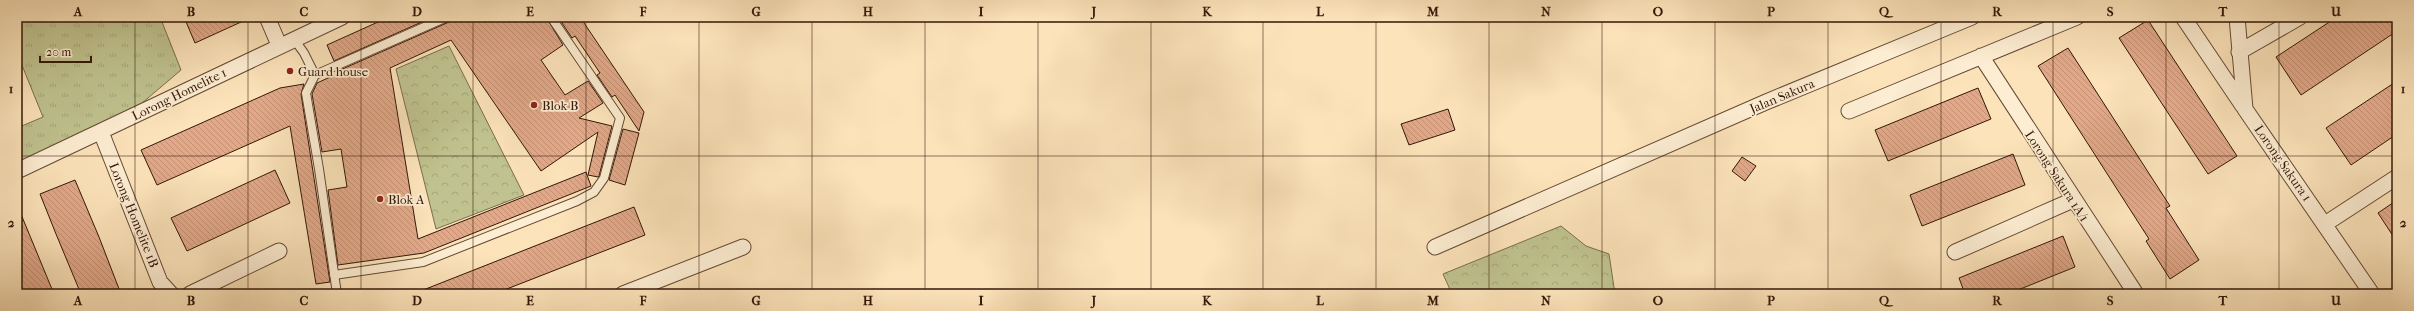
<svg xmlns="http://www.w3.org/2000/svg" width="2414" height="311" font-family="'IM FELL French Canon',serif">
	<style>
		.grass { fill: url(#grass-tufts); stroke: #7a6d4c }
		.park { fill: url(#park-crowns); stroke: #7a6d4c }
		.building { fill: url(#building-back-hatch); stroke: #331708 }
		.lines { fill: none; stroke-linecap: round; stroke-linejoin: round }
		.lane-casing { stroke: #654a34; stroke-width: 10 }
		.street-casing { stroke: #654a34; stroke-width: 17 }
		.lane { stroke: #fdedd2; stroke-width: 8 }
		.street { stroke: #fdedd2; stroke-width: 15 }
		.grid { fill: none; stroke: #331708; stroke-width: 1; stroke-opacity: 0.55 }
		.poi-dot { fill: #8f2418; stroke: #fdedd2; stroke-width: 1.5 }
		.labels { text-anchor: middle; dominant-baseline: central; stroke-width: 3.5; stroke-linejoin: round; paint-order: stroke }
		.poi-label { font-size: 13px; fill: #331708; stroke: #fdedd2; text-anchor: start }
		.street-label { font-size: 13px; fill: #331708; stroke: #fdedd2 }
		.neatline { fill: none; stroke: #331708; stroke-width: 1.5 }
		.grid-label { font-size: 13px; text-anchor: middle; font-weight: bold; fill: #331708 }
	</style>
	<defs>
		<pattern id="grass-tufts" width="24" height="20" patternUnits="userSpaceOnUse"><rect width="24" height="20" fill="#c0c38f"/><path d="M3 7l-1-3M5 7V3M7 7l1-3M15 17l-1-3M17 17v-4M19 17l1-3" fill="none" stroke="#a5a77a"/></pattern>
		<pattern id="park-crowns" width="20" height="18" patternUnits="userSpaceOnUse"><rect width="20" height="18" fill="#c0c38f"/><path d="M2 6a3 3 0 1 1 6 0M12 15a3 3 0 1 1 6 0" fill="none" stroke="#a5a77a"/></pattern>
		<pattern id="building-back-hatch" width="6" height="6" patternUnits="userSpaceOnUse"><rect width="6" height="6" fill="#e2a888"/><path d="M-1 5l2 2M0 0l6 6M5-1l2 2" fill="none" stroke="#c29074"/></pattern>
	</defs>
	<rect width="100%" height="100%" fill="#fce3ba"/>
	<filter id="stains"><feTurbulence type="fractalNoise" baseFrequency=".005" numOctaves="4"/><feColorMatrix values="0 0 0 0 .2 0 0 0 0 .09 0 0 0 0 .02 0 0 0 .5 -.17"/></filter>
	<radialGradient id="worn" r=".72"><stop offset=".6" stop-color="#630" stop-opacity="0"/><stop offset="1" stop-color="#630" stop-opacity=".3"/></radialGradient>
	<path class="grass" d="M17 17H160L181 70 135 109 17 163V128L43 117 17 53Z"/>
	<path class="park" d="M449 46 524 195 436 229 396 69Z
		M1561 226 1586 246 1609 254 1615 294H1452L1443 274Z"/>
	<path class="building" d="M184 17H252L195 43Z
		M389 17H433L334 61 327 45Z
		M452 17H546L563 45 541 60 565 95 588 81 603 103 579 118 612 126 599 176 598 177 588 175 598 132 541 171 451 40 390 68 418 239 586 172 591 186 424 253 338 265 328 190 347 187 341 149 322 152 312 94 317 83 339 73 338 71 449 22Z
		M558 17H580L644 112 639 131 615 95 612 97 597 75 600 73 575 36 572 38Z
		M2337 17H2397V31L2301 95 2276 57Z
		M2148 20 2237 156 2208 174 2119 38Z
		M2068 48 2170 206 2166 208 2199 260 2170 279 2146 241 2149 239 2038 66Z
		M2397 81V134L2351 165 2326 128Z
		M304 84 301 94 330 282 316 284 290 126 157 185 141 150 280 88Z
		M1978 88 1991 119 1888 161 1875 130Z
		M1448 109 1455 130 1409 145 1401 124Z
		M623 129 639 133 625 185 609 180Z
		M2013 154 2025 185 1922 226 1910 195Z
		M1742 157 1756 166 1745 181 1732 171Z
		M275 170 290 203 187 251 171 218Z
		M75 180 99 237 121 294H81L56 234 40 194Z
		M2397 200V242L2378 213Z
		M17 207H18L54 294H17Z
		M634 207 645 235 494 294H413Z
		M2063 236 2075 267 2008 294H1965L1959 278Z"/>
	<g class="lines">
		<g class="lane-casing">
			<path id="lane" d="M294 39 304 53 315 75
				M334 275 423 262 577 201 594 192 604 178 620 118 551 17
				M337 294 319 169 306 93 315 75 447 17"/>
		</g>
		<g class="street-casing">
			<path id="street" d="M267 17 279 45
				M2183 17 2243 106
				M2237 17 2245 109 2372 294
				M2239 52 2300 17
				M1981 56 2136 294
				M1849 111 2077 17
				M101 132 160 282 171 294
				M17 171 342 17
				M2325 224 2397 177
				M1435 247 1766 102 1972 17
				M1955 252 2073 200
				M190 294 279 251
				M623 294 743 247"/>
		</g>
		<use href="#lane" class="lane"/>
		<use href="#street" class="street"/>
	</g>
	<path class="grid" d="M135 17V294M248 17V294M361 17V294M473 17V294M586 17V294M699 17V294M812 17V294M925 17V294M1038 17V294M1151 17V294M1263 17V294M1376 17V294M1489 17V294M1602 17V294M1715 17V294M1828 17V294M1941 17V294M2053 17V294M2166 17V294M2279 17V294M17 156H2397"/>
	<g class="poi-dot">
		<circle cx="290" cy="71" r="4"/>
		<circle cx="534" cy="105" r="4"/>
		<circle cx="380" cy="199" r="4"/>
	</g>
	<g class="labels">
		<g class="poi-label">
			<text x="298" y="71">Guard house</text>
			<text x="542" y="105">Blok B</text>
			<text x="388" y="199">Blok A</text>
		</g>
		<g class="street-label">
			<text transform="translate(179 94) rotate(-26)">Lorong Homelite 1</text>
			<text transform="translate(1782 96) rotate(-23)">Jalan Sakura</text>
			<text transform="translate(2283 163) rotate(55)">Lorong Sakura 1</text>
			<text transform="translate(2057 176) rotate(57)">Lorong Sakura 1A/1</text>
			<text transform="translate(134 215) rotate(68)">Lorong Homelite 1B</text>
		</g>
	</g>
	<rect width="2414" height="311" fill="none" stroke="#fce3ba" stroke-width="44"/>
	<path d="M40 56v6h51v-6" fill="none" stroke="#331708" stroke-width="2"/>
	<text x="46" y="56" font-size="12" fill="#331708" stroke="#fdedd2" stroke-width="3" paint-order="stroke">20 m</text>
	<rect x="22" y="22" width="2370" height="267" class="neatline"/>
	<g class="grid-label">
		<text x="78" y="16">A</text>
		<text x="191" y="16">B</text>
		<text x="304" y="16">C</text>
		<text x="417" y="16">D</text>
		<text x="530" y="16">E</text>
		<text x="643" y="16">F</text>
		<text x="756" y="16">G</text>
		<text x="868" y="16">H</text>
		<text x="981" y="16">I</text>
		<text x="1094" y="16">J</text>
		<text x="1207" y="16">K</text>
		<text x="1320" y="16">L</text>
		<text x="1433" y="16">M</text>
		<text x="1546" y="16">N</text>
		<text x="1658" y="16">O</text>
		<text x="1771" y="16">P</text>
		<text x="1884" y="16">Q</text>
		<text x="1997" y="16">R</text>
		<text x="2110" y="16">S</text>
		<text x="2223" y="16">T</text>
		<text x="2336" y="16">U</text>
		<text x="11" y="93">1</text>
		<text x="2403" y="93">1</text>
		<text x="11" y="227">2</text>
		<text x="2403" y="227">2</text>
		<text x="78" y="305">A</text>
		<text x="191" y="305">B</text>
		<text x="304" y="305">C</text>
		<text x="417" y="305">D</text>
		<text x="530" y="305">E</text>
		<text x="643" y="305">F</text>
		<text x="756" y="305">G</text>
		<text x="868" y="305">H</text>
		<text x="981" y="305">I</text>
		<text x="1094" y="305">J</text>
		<text x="1207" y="305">K</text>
		<text x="1320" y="305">L</text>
		<text x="1433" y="305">M</text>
		<text x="1546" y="305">N</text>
		<text x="1658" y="305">O</text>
		<text x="1771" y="305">P</text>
		<text x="1884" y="305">Q</text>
		<text x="1997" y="305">R</text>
		<text x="2110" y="305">S</text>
		<text x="2223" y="305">T</text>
		<text x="2336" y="305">U</text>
	</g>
	<rect width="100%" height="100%" filter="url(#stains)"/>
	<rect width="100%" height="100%" fill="url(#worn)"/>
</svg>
